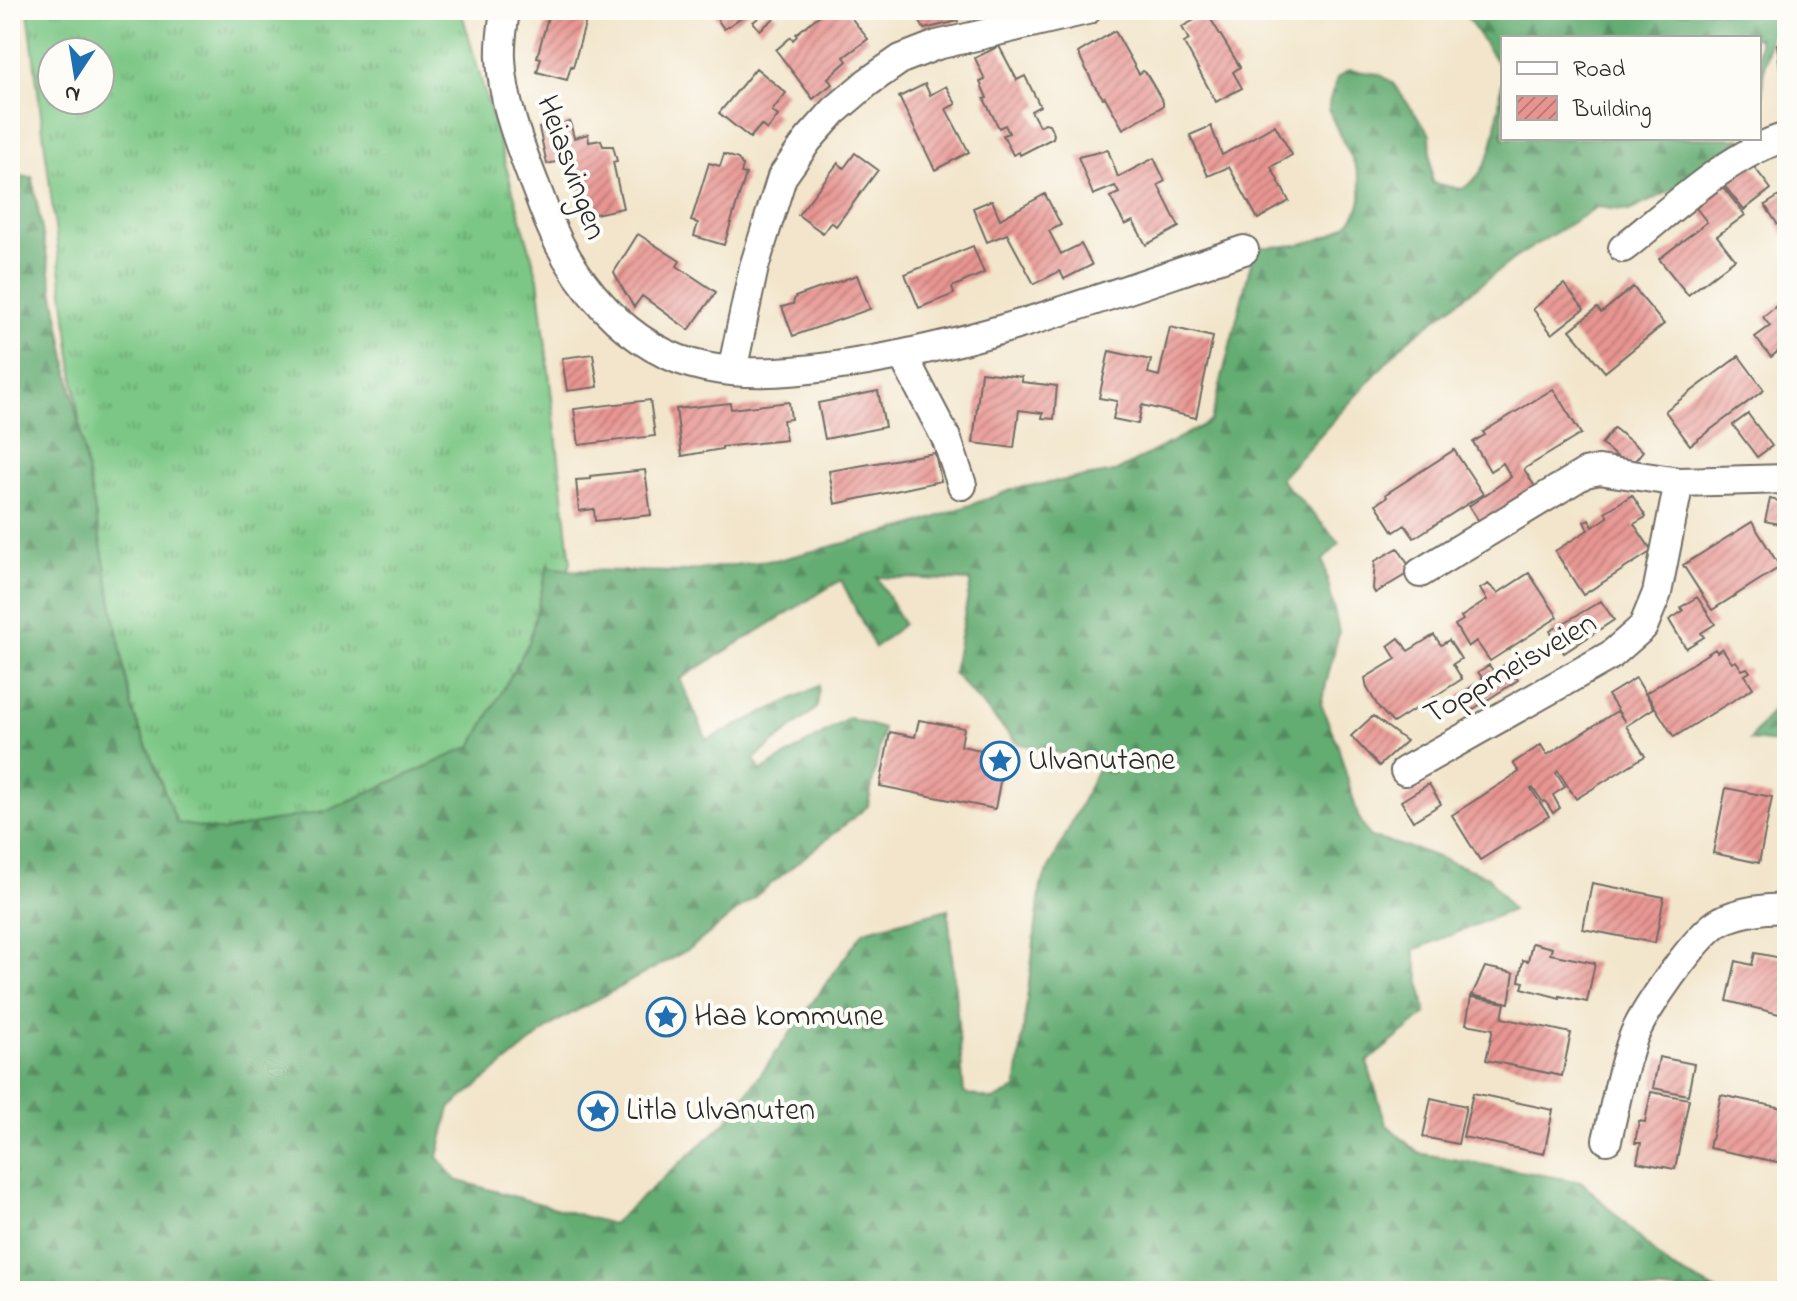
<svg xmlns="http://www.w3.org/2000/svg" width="1797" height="1301" font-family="'Indie Flower',sans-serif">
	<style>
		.grass { fill: url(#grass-tufts); stroke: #537958; stroke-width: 2; fill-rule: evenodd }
		.forest { fill: url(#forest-firs); stroke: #486c4e; stroke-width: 2; fill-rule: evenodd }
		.building { fill: url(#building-hatch) }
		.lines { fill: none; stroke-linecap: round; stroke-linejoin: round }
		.minor-casing { stroke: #716c63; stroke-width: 32 }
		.minor { stroke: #fff; stroke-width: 28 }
		.labels { text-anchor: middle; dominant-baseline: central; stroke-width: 8; stroke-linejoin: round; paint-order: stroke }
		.street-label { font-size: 32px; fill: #2b2b2b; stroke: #fdfcf7 }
		.poi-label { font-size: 32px; fill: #2b2b2b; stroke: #fdfcf7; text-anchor: start }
	</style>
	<defs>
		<pattern id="grass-tufts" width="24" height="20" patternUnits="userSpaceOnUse" patternTransform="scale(2)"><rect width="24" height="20" fill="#7bc785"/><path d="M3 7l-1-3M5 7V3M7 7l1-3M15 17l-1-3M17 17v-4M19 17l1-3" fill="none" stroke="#65a26d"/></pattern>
		<pattern id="forest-firs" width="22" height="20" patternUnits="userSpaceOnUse" patternTransform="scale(2)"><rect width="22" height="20" fill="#64ac72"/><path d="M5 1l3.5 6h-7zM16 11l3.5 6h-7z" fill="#538c5e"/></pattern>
		<pattern id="building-hatch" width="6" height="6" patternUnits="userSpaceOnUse" patternTransform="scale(2)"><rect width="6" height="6" fill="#e89592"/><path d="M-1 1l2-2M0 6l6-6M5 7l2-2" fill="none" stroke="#bc7a77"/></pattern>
	</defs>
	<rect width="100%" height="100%" fill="#fdfcf7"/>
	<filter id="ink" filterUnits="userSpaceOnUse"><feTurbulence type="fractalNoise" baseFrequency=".0125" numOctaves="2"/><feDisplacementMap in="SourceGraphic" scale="16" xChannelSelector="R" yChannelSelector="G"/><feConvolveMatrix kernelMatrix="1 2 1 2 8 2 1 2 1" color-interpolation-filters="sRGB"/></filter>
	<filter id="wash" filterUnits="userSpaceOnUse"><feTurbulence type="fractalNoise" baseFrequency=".006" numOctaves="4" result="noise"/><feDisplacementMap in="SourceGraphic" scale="32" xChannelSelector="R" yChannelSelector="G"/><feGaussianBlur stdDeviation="1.8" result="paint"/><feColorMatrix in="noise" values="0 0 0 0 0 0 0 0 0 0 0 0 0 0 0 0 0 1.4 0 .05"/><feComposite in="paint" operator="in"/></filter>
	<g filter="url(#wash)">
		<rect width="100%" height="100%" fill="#f2e5cb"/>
		<path class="grass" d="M28 10H461L538 278 571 563 479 758 171 884 125 790ZM52 52H100V100H52Z"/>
		<path class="forest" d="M1462 10H1776L1763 75 1761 118 1759 120V38H1503V71Z
			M1349 70 1379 74 1392 82 1430 134 1432 183 1462 189C1499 168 1497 112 1503 73V138H1742L1728 152 1707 164 1667 193 1629 211 1597 207 1515 258 1403 344 1280 479 1340 543 1323 560 1339 632 1321 704 1338 746 1358 816 1370 837 1421 851 1488 876 1512 910 1414 950 1426 1014 1367 1062 1386 1124 1418 1153 1582 1182 1668 1266 1717 1291H10V176L32 177 132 709 177 823 222 831 329 810 472 746 529 642 549 561V567L570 570 679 572 782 559 912 526 1017 488 1115 472 1211 421 1255 247C1306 248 1384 235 1355 165 1350 152 1330 120 1329 108 1328 100 1335 87 1337 78ZM877 577 971 581 953 673 1017 743 1101 763 1041 885 1016 1089 993 1100 964 1093 948 909 864 931 726 1122 612 1224 456 1180 438 1157 450 1108 556 1022 691 948 868 806 883 729 849 718 761 771 754 759 817 708 819 686 707 740 680 679 841 580 875 648 903 624Z
			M1787 643V744L1750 740 1773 709Z"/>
		<g id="blocks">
			<path class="building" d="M550 10H589L573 67 571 66 567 80 537 72 541 58 537 57Z
				M711 10H752L724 29Z
				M769 10 777 16 760 30 753 22Z
				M826 10H845L868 39 844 57 847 61 828 78 832 84 813 99 776 50 791 37 793 40 797 36 796 34Z
				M913 10H953L958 21 924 29Z
				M1207 13 1240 67 1233 72 1242 88 1216 102 1184 43 1189 40 1182 27Z
				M1115 31 1139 74 1143 71 1146 73 1163 102V106L1123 129 1105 97 1103 98 1094 85 1078 53Z
				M1787 43V69L1780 70 1777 44Z
				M999 46 1017 80 1025 76 1040 106 1031 111 1039 126 1045 123 1049 124 1054 134 1053 138 1020 155 1019 152 1013 155 1003 135 1009 133 1005 125 999 128 984 99 987 98 980 82 985 80 975 58Z
				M756 68 786 93 772 111 778 116 767 130 761 125 750 138 719 113Z
				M925 84 930 95 946 86 956 104 946 109 969 152 935 170 899 97Z
				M570 122 574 138 588 134 589 142 601 140 603 146H613L617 161 613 162 623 208 586 216 580 185 575 187 569 159 547 164 539 128Z
				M1275 125 1292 155 1271 167 1289 201 1258 219 1229 167 1208 176 1190 135 1211 126 1222 155Z
				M1108 150 1118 177 1154 158 1165 181 1158 185 1179 227 1146 245 1133 221 1125 225 1110 197 1119 193 1115 186 1093 195 1078 157Z
				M855 153 878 170 836 226 831 222 823 233 798 215 838 163 844 168Z
				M724 154 738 159 743 166 741 173 746 174 724 245 694 236 698 223 691 221 709 163 720 166Z
				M1752 164 1771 189 1744 210 1724 185Z
				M1723 187 1745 215 1717 236 1735 259 1688 295 1659 259 1707 222 1696 208Z
				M1787 191V239L1765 205Z
				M1045 194 1061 225 1049 231 1061 254 1081 244 1092 265 1064 279 1060 271 1034 284 1007 234 987 242 973 208 992 200 1000 219Z
				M638 234 680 261 677 266 716 292 689 330 642 296 634 307 621 286 614 272Z
				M973 246 984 273 952 287 954 294 919 308 905 274Z
				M857 275 870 309 793 336 782 307 793 304 795 297Z
				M1564 284 1584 309 1552 334 1533 309Z
				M1633 287 1664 324 1605 372 1570 330 1597 308 1601 313Z
				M1787 297V344L1771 357 1755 337 1770 326 1763 317Z
				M1170 327 1213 337 1196 418 1142 405 1138 424 1113 419 1117 401 1099 398 1109 351 1151 360 1148 373 1159 376Z
				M593 354 598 387 567 391 562 358Z
				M1739 356 1764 390 1690 445 1665 411Z
				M981 372 1022 377V382L1057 386 1054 419 1042 418 1043 413 1019 410 1014 448 973 443Z
				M1553 389 1581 434 1524 469 1537 490 1482 526 1469 506 1511 477 1503 463 1490 471 1473 442 1485 435 1483 432Z
				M878 391 885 427 825 439 818 403Z
				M650 400 655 436 579 445 574 409Z
				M789 402 791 419 783 420 786 440 722 447V449L682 456 676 409 730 403 731 409Z
				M1748 414 1772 446 1757 457 1733 425Z
				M1614 428 1643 451 1630 467 1601 444Z
				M1454 450 1483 494 1414 538 1405 525 1394 532 1376 504 1387 497 1386 494Z
				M935 453 941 481 835 504 829 471Z
				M645 470 651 515 595 521 594 509 579 511 576 480 590 479V476Z
				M1632 495 1646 517 1634 524 1652 551 1583 595 1555 551 1588 530 1584 522 1589 519 1593 527 1608 517 1605 512Z
				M1770 499 1787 503V526L1765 521Z
				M1752 522 1780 567 1712 610 1683 565Z
				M1398 548 1412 571 1375 593 1373 589 1375 561Z
				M1529 573 1558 617 1490 661 1476 641 1468 647 1455 625 1463 620 1461 617 1487 600 1480 589 1488 584 1498 593Z
				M1697 597 1715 624 1701 633 1704 637 1686 648 1669 620 1683 611 1681 607Z
				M1601 601 1614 620 1564 653 1550 631Z
				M1434 635 1441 645 1449 640 1461 659 1453 664 1462 679 1393 723 1379 708 1367 688 1365 678 1396 659 1388 646 1399 638 1408 651Z
				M1722 648 1732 663 1736 661 1742 670 1747 668 1750 672 1745 675 1753 688 1674 737 1646 693 1715 649 1717 652Z
				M1507 663 1518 680 1469 712 1458 696 1483 679 1478 672 1489 665 1494 672Z
				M1636 678 1654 708 1626 726 1645 756 1576 799 1558 771 1556 773 1565 787 1553 795 1560 808 1553 813 1545 801 1543 802 1533 788 1531 789 1549 816 1480 860 1452 815 1519 772 1513 763 1541 745 1547 755 1617 711 1625 722 1608 695Z
				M1373 716 1406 741 1379 766 1351 736Z
				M919 720 964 728 961 746 1005 755 995 809 880 786 890 732 915 737Z
				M1429 784 1441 804 1413 821 1401 801Z
				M1726 788 1772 797 1759 863 1713 853Z
				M1592 883 1664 897 1655 943 1583 929Z
				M1532 943 1552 948 1550 954 1595 963 1587 1002 1560 996V998L1522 988 1524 982 1519 981 1523 960 1528 961Z
				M1755 953 1787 959V1016L1727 1001 1736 961 1752 965Z
				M1485 967 1514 973 1509 1003 1472 995Z
				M1471 997 1505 1003 1502 1018 1571 1033 1562 1076 1486 1060 1493 1029 1466 1024Z
				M1659 1057 1694 1064 1688 1095 1653 1088Z
				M1651 1092 1689 1099 1675 1169 1637 1162 1641 1143H1635L1639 1121 1645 1122Z
				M1473 1093 1553 1110 1544 1154 1463 1137Z
				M1721 1095 1787 1109V1164L1709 1148Z
				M1431 1098 1466 1106 1458 1144 1423 1137Z"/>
		</g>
	</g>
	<g filter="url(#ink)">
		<use href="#blocks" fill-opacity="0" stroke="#716c63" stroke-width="2"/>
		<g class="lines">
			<g class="minor-casing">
				<path id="minor" d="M505 10C503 26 500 42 501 58 503 111 526 160 544 209 570 280 627 351 705 367 753 377 802 371 849 364 985 343 1114 293 1244 250
					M1623 248C1669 212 1731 152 1787 137
					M903 356 947 440 962 485
					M732 371 754 267 782 177 808 140 834 111 868 82 901 59 937 45 1087 10
					M1420 573 1585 473 1599 470 1679 482 1787 479
					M1405 771 1611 655 1643 627 1657 593 1679 482
					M1607 1140C1615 1106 1621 1071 1633 1038 1642 1013 1697 933 1721 921 1738 912 1768 907 1787 909"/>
			</g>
			<use href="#minor" class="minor"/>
		</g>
	</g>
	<defs>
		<g id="sight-ring" transform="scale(2)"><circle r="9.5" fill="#fdfcf7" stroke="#1f6fb2" stroke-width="1.5"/><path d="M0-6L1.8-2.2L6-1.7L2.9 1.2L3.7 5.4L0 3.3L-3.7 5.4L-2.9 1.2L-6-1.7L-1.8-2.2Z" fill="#1f6fb2"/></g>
	</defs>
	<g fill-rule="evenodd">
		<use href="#sight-ring" x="1000" y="761"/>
		<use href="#sight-ring" x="666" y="1017"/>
		<use href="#sight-ring" x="598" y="1111"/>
	</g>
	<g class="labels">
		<g class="street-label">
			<text transform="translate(570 168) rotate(70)">Heiasvingen</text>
			<text transform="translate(1511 670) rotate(-30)">Toppmeisveien</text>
		</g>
		<g class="poi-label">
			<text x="1028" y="761">Ulvanutane</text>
			<text x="694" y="1017">Haa kommune</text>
			<text x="626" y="1111">Litla Ulvanuten</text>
		</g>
	</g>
	<rect width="1797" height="1301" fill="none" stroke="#fdfcf7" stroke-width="40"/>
	<rect x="1501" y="36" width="260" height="104" fill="#fdfcf7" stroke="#a9a8a5" stroke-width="2"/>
	<rect x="1517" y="62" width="40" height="12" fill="#ffffff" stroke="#a9a8a5" stroke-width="2"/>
	<text x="1573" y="76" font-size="24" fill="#2b2b2b">Road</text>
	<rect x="1517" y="96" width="40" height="24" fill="url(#building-hatch)" stroke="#a9a8a5" stroke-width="2"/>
	<text x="1573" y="116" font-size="24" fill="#2b2b2b">Building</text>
	<g transform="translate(76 76) rotate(192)"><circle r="38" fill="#fdfcf7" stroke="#a9a8a5" stroke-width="2"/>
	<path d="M0-6L14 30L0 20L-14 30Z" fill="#1f6fb2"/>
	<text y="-12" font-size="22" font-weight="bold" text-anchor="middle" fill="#2b2b2b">N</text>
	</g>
</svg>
